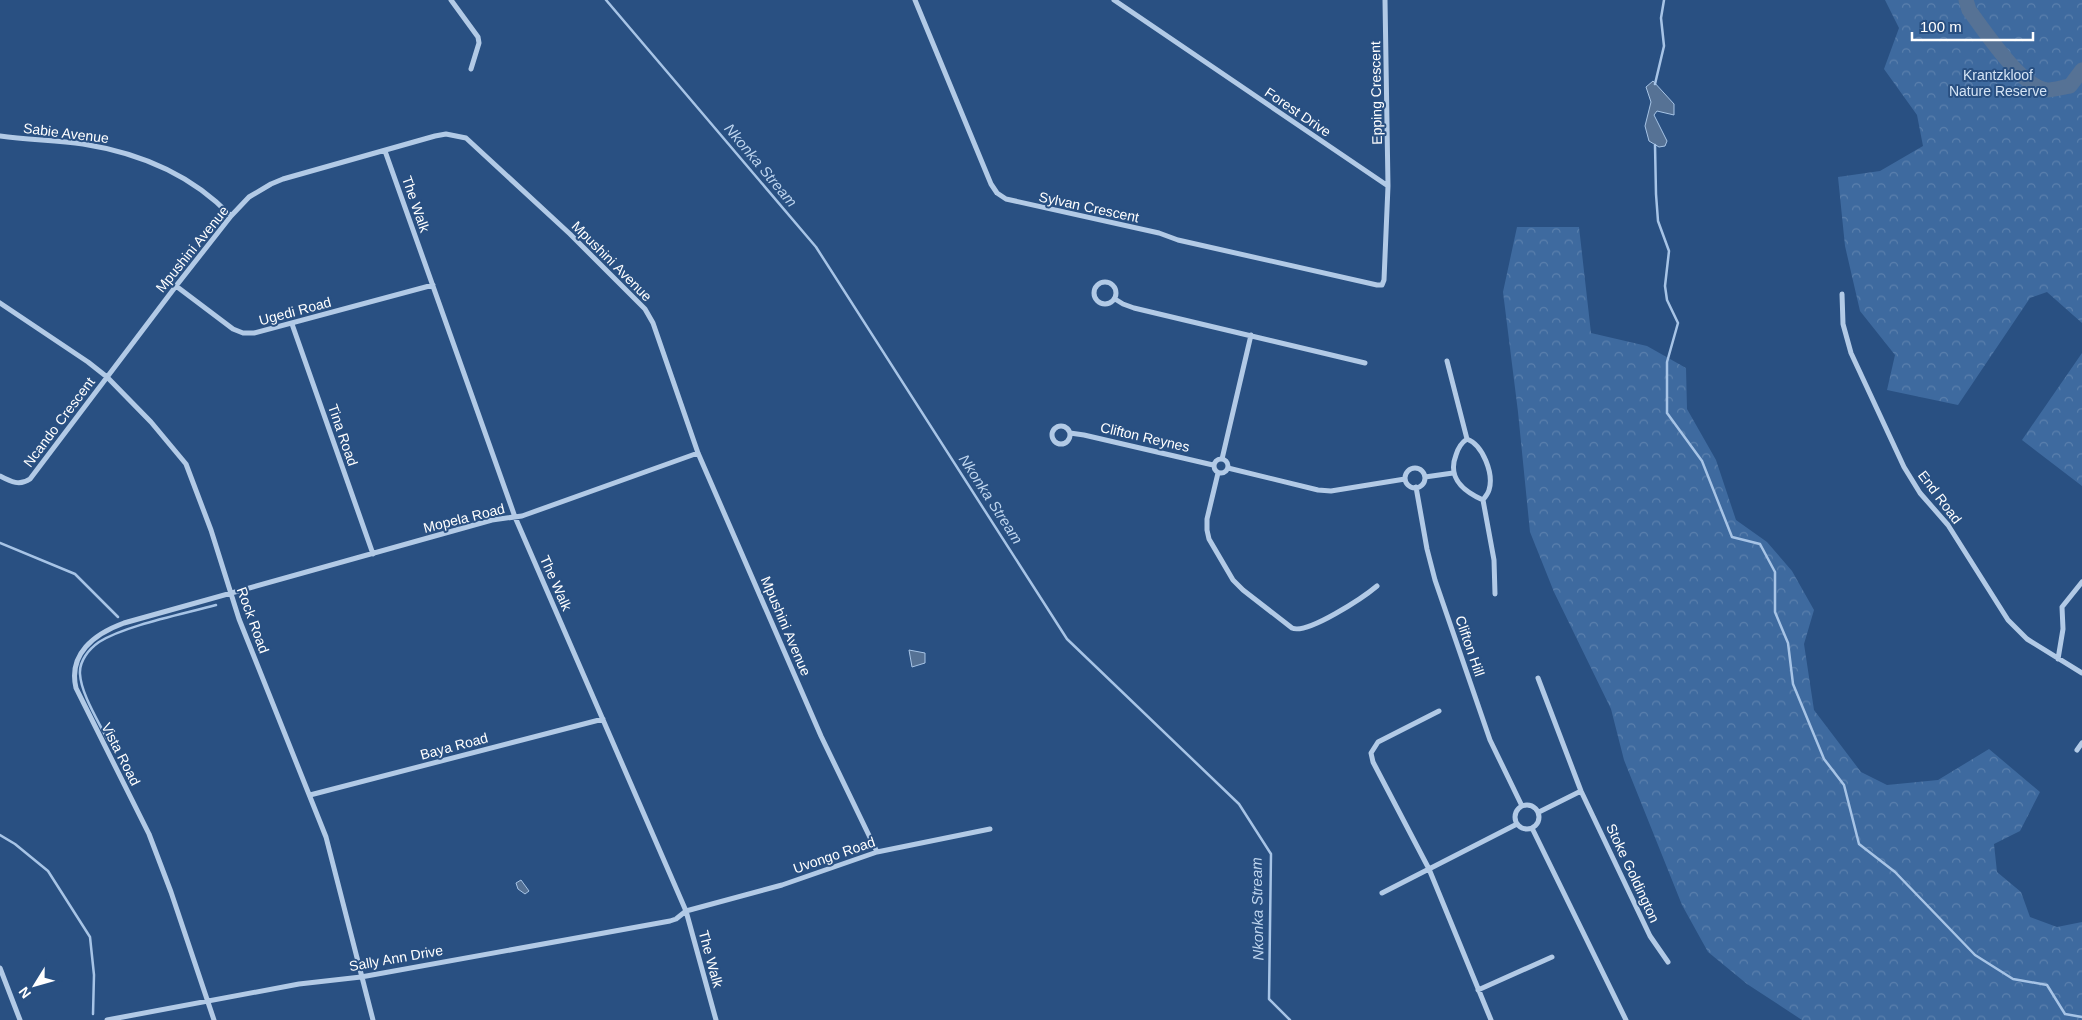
<svg xmlns="http://www.w3.org/2000/svg" width="2082" height="1020" font-family="Arial,sans-serif">
	<style>
		.forest { fill: url(#forest-crowns) }
		.water { fill: #567295; stroke: #a7c4e6 }
		.lines { fill: none; stroke-linecap: round; stroke-linejoin: round }
		.stream { stroke: #a7c4e6; stroke-width: 2.5 }
		.river { stroke: #567295; stroke-width: 15 }
		.minor { stroke: #b2cae6; stroke-width: 5 }
		.labels { text-anchor: middle; dominant-baseline: central; stroke-width: 4; stroke-linejoin: round; paint-order: stroke }
		.park-label { font-size: 14px; fill: #d5e4f5; stroke: #295082 }
		.street-label { font-size: 14px; fill: #fff; stroke: #295082 }
		.water-label { font-size: 15px; font-style: italic; fill: #bdd4ee; stroke: #295082 }
	</style>
	<defs>
		<pattern id="forest-crowns" width="20" height="18" patternUnits="userSpaceOnUse" patternTransform="scale(1.25)"><rect width="20" height="18" fill="#3e6a9f"/><path d="M2 6a3 3 0 1 1 6 0M12 15a3 3 0 1 1 6 0" fill="none" stroke="#5b80ad"/></pattern>
	</defs>
	<rect width="100%" height="100%" fill="#295082"/>
	<path class="forest" d="M1885 0H2082V323L2047 292 2030 298 1958 405 1887 390 1895 355 1860 311 1845 246 1838 177 1880 171 1923 146 1917 115 1884 69 1899 28Z
		M1517 227H1579L1591 333 1647 346 1686 368 1687 409 1716 460 1736 520 1767 542 1792 571 1814 610 1804 644 1814 710 1861 772 1887 785 1938 780 1989 749 2040 792 2020 831 1994 844 1997 872 2021 892 2030 917 2057 927 2082 922V1020H1802L1747 984 1708 952 1682 905 1624 760 1611 709 1554 592 1530 532 1518 412 1503 292Z
		M2082 353V486L2022 440Z"/>
	<path class="water" d="M1653 81 1674 104V115L1657 111 1654 115 1667 141 1665 146 1659 147 1649 141 1645 126 1651 102 1646 87Z
		M909 650 925 653V663L912 667Z
		M521 880 529 891 525 894 518 889 516 883Z"/>
	<g class="lines">
		<path class="stream" d="M606 0 816 247 1067 639 1239 804 1271 854 1269 999 1290 1020
			M1655 84 1664 46 1661 18 1664 0
			M1655 145 1656 194 1658 221 1669 251 1665 286 1667 300 1678 323 1667 362V413L1702 461 1732 537 1760 544 1775 572V612L1788 643 1793 684 1824 759 1844 785 1859 844 1895 872 1975 955 2013 979 2047 985 2065 1014 2082 1017
			M0 543 75 574 118 617
			M108 741C99 722 81 694 80 674 79 661 89 649 99 642 126 625 184 614 216 605
			M0 835 15 844 48 871 90 937 94 975 93 1014"/>
		<path class="river" d="M1966 0 1969 10C1984 30 2021 87 2047 90 2054 90 2063 87 2070 86L2082 70"/>
		<path class="minor" d="M451 0 478 37 479 43 471 69
			M915 0 991 184 997 193 1006 199 1159 233 1178 240 1377 285H1382L1384 280 1388 186 1114 0
			M1385 0 1388 186
			M0 136C28 140 56 140 83 144 140 153 191 174 231 216
			M385 151 515 517 686 911 716 1020
			M1094 293a11 11 0 1 1 22 0a11 11 0 1 1-22 0Z
			M176 286 233 329 243 333H254L433 285
			M1842 294 1843 324 1851 353 1904 467 1920 493 1948 525 2008 620 2027 639 2082 673
			M1115 299 1123 304 1134 308 1365 363
			M0 303 88 362 107 377 151 422 186 464 211 530 239 619 326 837 373 1020
			M292 324 373 554
			M1447 361 1467 439
			M1052 435a9 9 0 1 1 18 0a9 9 0 1 1-18 0Z
			M1070 433 1084 435 1213 465
			M1467 439C1483 445 1494 474 1489 490 1488 494 1485 497 1483 500L1494 560 1495 594
			M1467 439C1461 443 1458 448 1456 455 1447 478 1463 491 1483 500
			M1214 466a7 7 0 1 1 14 0a7 7 0 1 1-14 0Z
			M1222 459 1251 335
			M1228 468 1318 490 1331 491 1405 479
			M1405 478a10 10 0 1 1 20 0a10 10 0 1 1-20 0Z
			M1218 473 1207 519V530L1209 539 1233 580 1243 590 1292 628C1307 635 1364 597 1377 586
			M0 476C11 482 20 486 30 479L176 286 231 216 249 197 271 184 283 179 435 136 446 134 466 138 570 234 645 309 653 323 698 453 821 736 877 852
			M1425 477 1453 473
			M1416 487 1427 549 1435 580 1490 740 1522 806
			M2058 659 2063 629 2062 607 2082 582
			M1538 678 1581 791 1650 936 1668 962
			M1439 711 1378 742 1371 753 1373 762 1429 869 1491 1020
			M2077 750 2082 743
			M310 795 603 719
			M1515 817a12 12 0 1 1 24 0a12 12 0 1 1-24 0Z
			M1539 812 1581 791
			M1532 828 1626 1020
			M1382 893 1517 824
			M0 968 20 1020
			M1478 990 1552 957
			M107 1020 299 984 361 977 670 921 676 919 686 911 782 885 877 852 990 829
			M214 1020 171 892 149 834 76 688C68 654 94 634 124 623L492 520 522 516 698 453"/>
	</g>
	<g class="labels">
		<g class="park-label">
			<text x="1998" y="75">Krantzkloof<tspan x="1998" dy="16">Nature Reserve</tspan></text>
		</g>
		<g class="street-label">
			<text transform="translate(1376 93) rotate(-91)">Epping Crescent</text>
			<text transform="translate(1298 112) rotate(34)">Forest Drive</text>
			<text transform="translate(66 133) rotate(7)">Sabie Avenue</text>
			<text transform="translate(416 204) rotate(71)">The Walk</text>
			<text transform="translate(1089 207) rotate(12)">Sylvan Crescent</text>
			<text transform="translate(192 249) rotate(-51)">Mpushini Avenue</text>
			<text transform="translate(612 261) rotate(45)">Mpushini Avenue</text>
			<text transform="translate(295 311) rotate(-15)">Ugedi Road</text>
			<text transform="translate(59 422) rotate(-53)">Ncando Crescent</text>
			<text transform="translate(343 435) rotate(71)">Tina Road</text>
			<text transform="translate(1145 437) rotate(13)">Clifton Reynes</text>
			<text transform="translate(1940 497) rotate(53)">End Road</text>
			<text transform="translate(464 518) rotate(-14)">Mopela Road</text>
			<text transform="translate(556 583) rotate(66)">The Walk</text>
			<text transform="translate(253 620) rotate(70)">Rock Road</text>
			<text transform="translate(786 626) rotate(67)">Mpushini Avenue</text>
			<text transform="translate(1470 646) rotate(71)">Clifton Hill</text>
			<text transform="translate(454 746) rotate(-15)">Baya Road</text>
			<text transform="translate(121 754) rotate(63)">Vista Road</text>
			<text transform="translate(834 855) rotate(-19)">Uvongo Road</text>
			<text transform="translate(1633 873) rotate(65)">Stoke Goldington</text>
			<text transform="translate(396 958) rotate(-10)">Sally Ann Drive</text>
			<text transform="translate(711 959) rotate(75)">The Walk</text>
		</g>
		<g class="water-label">
			<text transform="translate(761 165) rotate(50)">Nkonka Stream</text>
			<text transform="translate(991 499) rotate(57)">Nkonka Stream</text>
			<text transform="translate(1257 909) rotate(-91)">Nkonka Stream</text>
		</g>
	</g>
	<g transform="translate(35 985) rotate(233)" stroke="#295082" stroke-width="4" paint-order="stroke">
	<path d="M0-4L9 19L0 12L-9 19Z" fill="#ffffff"/>
	<text y="-8" font-size="14" font-weight="bold" text-anchor="middle" fill="#ffffff">N</text>
	</g>
	<path d="M1912 32v8h121v-8" fill="none" stroke="#ffffff" stroke-width="2.5"/>
	<text x="1920" y="32" font-size="15" fill="#ffffff" stroke="#295082" stroke-width="4" paint-order="stroke">100 m</text>
</svg>
